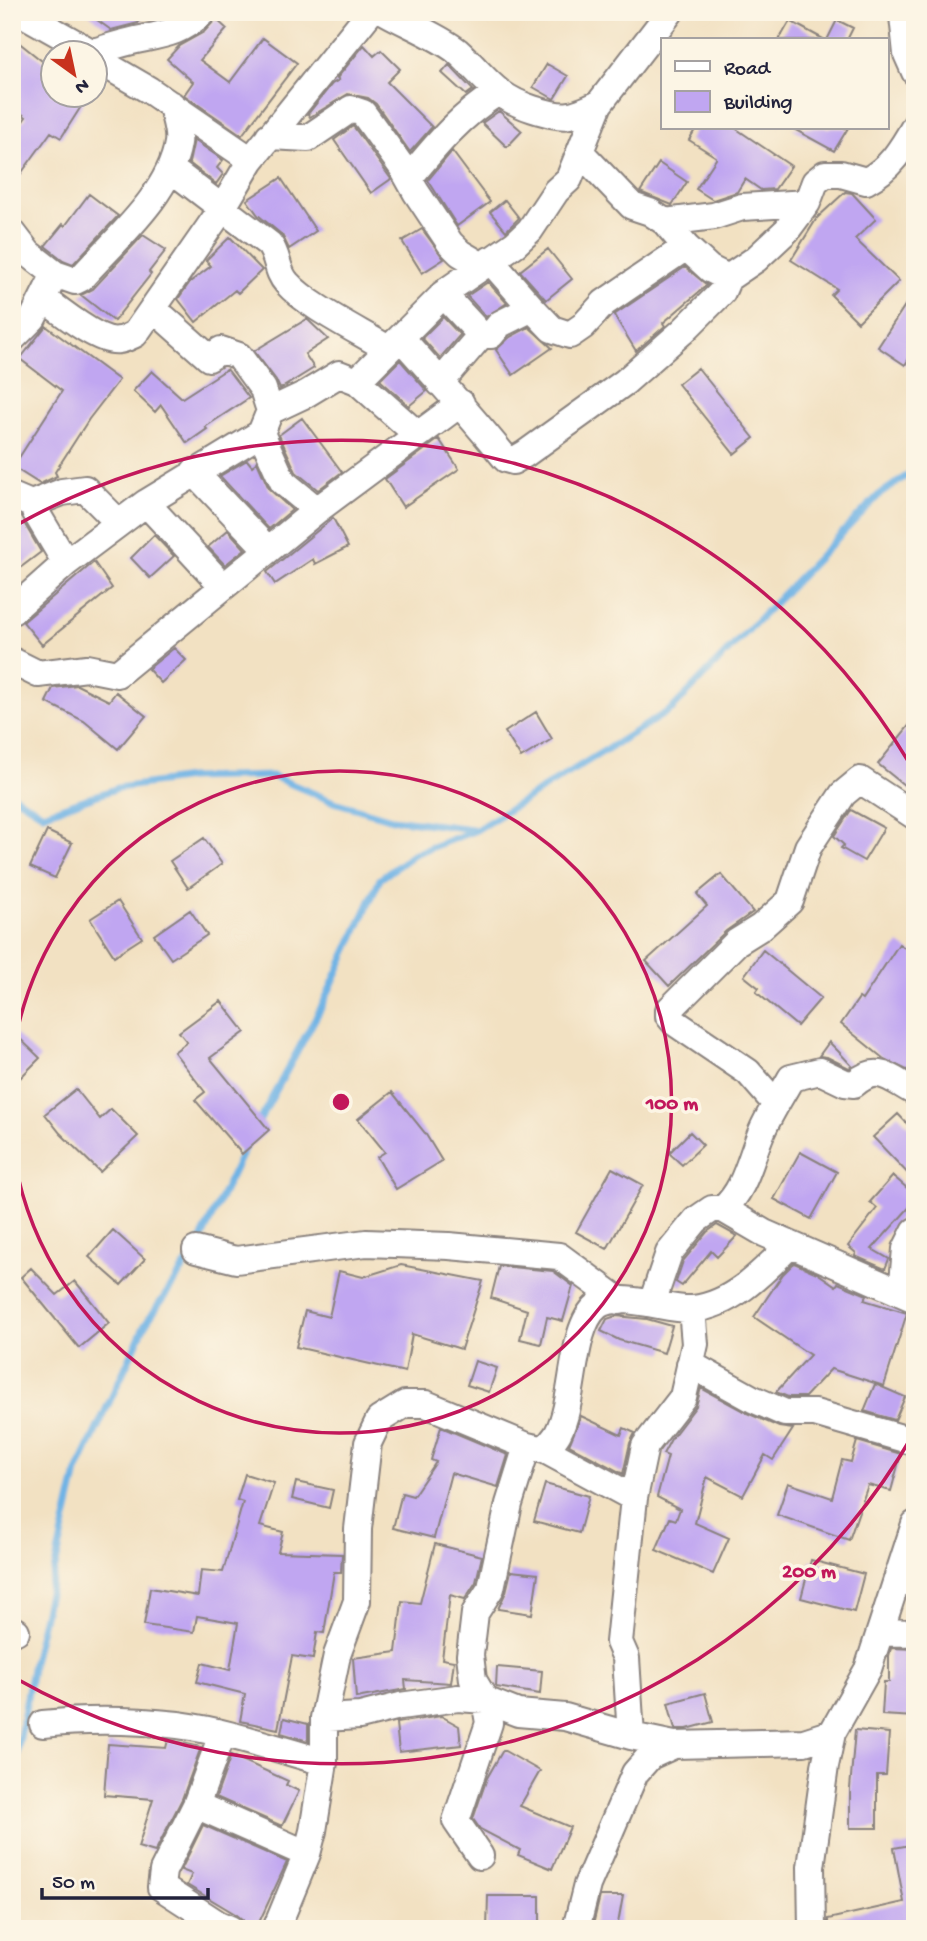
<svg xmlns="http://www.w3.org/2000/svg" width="927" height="1941" font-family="'Gochi Hand',sans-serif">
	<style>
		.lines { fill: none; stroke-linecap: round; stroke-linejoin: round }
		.stream { stroke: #6fb3e5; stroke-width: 7 }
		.building { fill: #c0a6f1 }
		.minor-casing { stroke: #8a827e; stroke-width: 30 }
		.minor { stroke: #fff; stroke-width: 26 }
		.ring { fill: none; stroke: #c2185b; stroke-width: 3.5 }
		.centre { fill: #c2185b; stroke: #fcf5e5; stroke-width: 3.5 }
		.ring-label { font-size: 21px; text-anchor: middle; font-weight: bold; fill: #c2185b; stroke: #fcf5e5; stroke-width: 7; stroke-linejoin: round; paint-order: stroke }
	</style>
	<rect width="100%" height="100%" fill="#fcf5e5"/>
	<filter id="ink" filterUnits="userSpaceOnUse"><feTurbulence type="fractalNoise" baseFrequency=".0143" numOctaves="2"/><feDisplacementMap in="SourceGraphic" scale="14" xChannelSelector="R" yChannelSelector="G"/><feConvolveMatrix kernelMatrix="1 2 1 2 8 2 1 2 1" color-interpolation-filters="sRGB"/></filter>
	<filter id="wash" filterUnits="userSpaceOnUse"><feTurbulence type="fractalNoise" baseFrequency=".00686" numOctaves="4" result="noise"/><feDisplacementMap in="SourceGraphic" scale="28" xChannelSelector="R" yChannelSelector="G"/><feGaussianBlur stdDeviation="1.57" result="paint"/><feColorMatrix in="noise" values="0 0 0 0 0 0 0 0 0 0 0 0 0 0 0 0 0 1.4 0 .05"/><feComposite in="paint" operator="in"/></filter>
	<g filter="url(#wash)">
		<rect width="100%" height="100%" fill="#f2e1c2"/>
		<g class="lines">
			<path class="stream" d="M12 795 43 814 118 788 189 778 272 776 334 802 392 819 472 829
				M256 1127 322 1006 380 879 414 854 476 830 672 709 879 495 915 470
				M12 1783 33 1663 77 1472 145 1325 196 1250 245 1147"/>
		</g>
		<g id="blocks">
			<path class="building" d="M86 12H147L138 23 111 30Z
				M216 19 227 29 200 60 230 82 263 38 297 63 242 135 184 95 193 82 167 59 179 46 204 32Z
				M837 20 853 28 847 40H827Z
				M790 21 825 40H779Z
				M12 37 52 69V94H89L61 138 51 132 12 186V136L26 117 12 106Z
				M364 45 374 56 381 50 400 69 387 82 432 127 410 152 376 104 368 98 348 94 310 117 308 114 332 84 339 80 337 78Z
				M547 64 568 76 554 99 533 87Z
				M449 65 473 90 466 95 442 73Z
				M499 111 522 131 507 147 482 123Z
				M353 126 391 179 371 193 334 140Z
				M696 128H735L791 166 775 189 761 190 745 179 737 192 713 200 696 189 716 159V157L689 140Z
				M792 128H848L834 151Z
				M194 140 223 160 217 168 223 174 216 184 189 163Z
				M452 151 490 202 457 226 428 180Z
				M659 163 687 182 672 205 640 192Z
				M281 178 316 231 289 249 282 235 258 215 247 200Z
				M845 192 852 193 876 219 855 239 899 281 858 322 831 295 837 289 791 260 817 218Z
				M89 194 118 216 73 264 63 260 45 246 63 224 65 226Z
				M505 200 519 218 506 231 490 212Z
				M422 229 444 259 422 273 402 241Z
				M143 235 166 250 149 272 151 274 114 321 81 295 93 289Z
				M230 237 262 270 238 293 235 290 196 322 178 299 190 282 211 266 206 260Z
				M548 249 572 279 546 300 520 271Z
				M685 267 707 285 663 323 665 326 636 351 614 315Z
				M488 282 507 303 486 317 467 296Z
				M915 290V349L905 365 878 347Z
				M443 317 460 335 440 358 422 338Z
				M307 319 328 339 305 354 314 368 280 389 276 380 254 351Z
				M46 326 119 380 89 419 55 472 57 476 40 484 13 467 62 391 20 359Z
				M529 327 552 348 513 375 496 350 510 337Z
				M400 360 427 391 409 406 380 380Z
				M698 368 754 438 734 454 678 384Z
				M227 369 249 398 205 427 207 429 187 443 161 405 155 412 133 391 152 371 182 398Z
				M302 418 342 472 318 490 296 472 279 435Z
				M439 439 459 469 403 507 385 479Z
				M247 460 252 466 257 462 269 489 292 510 269 529 220 476Z
				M333 518 348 547 315 564 313 559 275 584 267 572Z
				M24 523 41 552 12 574V531Z
				M228 530 245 549 225 565 208 547Z
				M154 535 174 556 150 578 131 558Z
				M94 562 112 588 42 645 23 622Z
				M174 648 186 660 161 683 148 669Z
				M77 685 109 701 116 692 146 716 118 749 84 721 46 702 53 688Z
				M536 712 552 739 521 758 505 732Z
				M915 718V794L878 764Z
				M851 810 884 828 864 861 841 848 844 845 834 836Z
				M47 831 72 843 55 878 30 867Z
				M204 838 222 864 188 888 170 861Z
				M721 874 753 912 726 931 669 986 646 961 707 906 697 894Z
				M118 901 142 938 114 956 90 919Z
				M190 910 207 935 171 959 154 935Z
				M899 944 915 955V1074L884 1059 841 1024 859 998 862 1000Z
				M763 950 821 998 797 1026 756 992 759 988 744 976Z
				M221 1001 245 1032 210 1058 269 1130 242 1154 195 1100 205 1092 174 1052 187 1042 179 1032Z
				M12 1031 40 1058 12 1086Z
				M829 1042 839 1052 852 1066 849 1068 827 1057 819 1056Z
				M76 1089 100 1119 111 1109 138 1136 100 1172 60 1133 45 1114Z
				M392 1092 425 1133 442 1161 396 1189 377 1157 385 1152 358 1119Z
				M898 1114 915 1132V1181L873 1137Z
				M690 1132 703 1145 682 1165 669 1153Z
				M800 1152 837 1172 811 1219 774 1199Z
				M612 1168 643 1185 607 1249 576 1232Z
				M893 1176 915 1195V1201L872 1249 889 1259 885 1269 855 1256 856 1253 848 1246 877 1208 870 1202Z
				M717 1225 737 1236 717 1257 711 1251 682 1286 676 1282 683 1261 707 1232Z
				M113 1230 145 1259 121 1285 89 1257Z
				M794 1263 817 1273 836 1286 838 1283 867 1295 864 1300 907 1313 884 1386 831 1369 805 1397H788L776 1392 810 1355 754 1317 783 1274Z
				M401 1265 483 1281 461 1349 412 1334 405 1372 296 1347 305 1311 329 1317 339 1271 363 1277Z
				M499 1266 553 1271 573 1286 563 1321 547 1317 541 1344 520 1339 527 1310 491 1298Z
				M31 1268 57 1295 75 1281 109 1323 79 1348 21 1277Z
				M616 1316 647 1319 672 1326 664 1353 619 1340 601 1331 607 1319Z
				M475 1361 497 1368 489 1392 467 1385Z
				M875 1384 905 1397 895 1420 864 1411Z
				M701 1388 747 1413 779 1427 793 1429 773 1460 765 1455 743 1496 707 1477 695 1523 729 1538 713 1574 656 1550 670 1518 676 1520 680 1509 657 1497 668 1456 663 1454 671 1439 696 1406Z
				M581 1416 621 1435 624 1428 635 1433 630 1443 623 1474 569 1445Z
				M441 1427 508 1455 498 1487 451 1473 434 1538 393 1528 402 1493 413 1496 436 1462 431 1460Z
				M857 1441 901 1454 891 1491 868 1485 849 1540 777 1515 788 1483 832 1498 842 1460 851 1462Z
				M245 1474 274 1483 260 1526 283 1532 278 1552 342 1554 341 1572H334L324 1633 317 1632 313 1659 292 1656 278 1729 240 1721 245 1694 197 1682 202 1663 230 1670 238 1623 197 1616 194 1632 144 1625 150 1588 198 1596 201 1570 223 1572 243 1502 237 1500Z
				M296 1482 333 1490 329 1508 292 1499Z
				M545 1484 589 1496 579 1533 534 1521Z
				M435 1544 482 1556 476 1582 465 1599 450 1595 442 1659 454 1661 451 1683 405 1680 406 1689 356 1698 353 1658 396 1652 402 1601 420 1603Z
				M811 1560 864 1574 854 1612 801 1598Z
				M511 1571 538 1574 532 1614 498 1609 506 1592Z
				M891 1648 915 1649V1717L882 1715 884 1682H889V1656Z
				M497 1667 542 1671 540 1694 496 1687Z
				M705 1693 713 1722 687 1729H675L668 1703Z
				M441 1716 459 1726 461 1745 399 1752 396 1723Z
				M284 1718 308 1724V1741L281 1733Z
				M855 1730 889 1733 886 1775H877V1828H850V1789Z
				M168 1740 201 1747 182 1799 155 1852 138 1847 153 1799 104 1795 108 1744 166 1748Z
				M503 1750 540 1771 520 1806 570 1827 552 1869 518 1855 520 1850 480 1829 473 1819 487 1778Z
				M231 1755 288 1781 286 1785 299 1791 282 1826 216 1797Z
				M203 1825 287 1862 256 1929H245L243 1920 237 1915 187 1885 192 1874 181 1870Z
				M915 1844V1929H828V1919L904 1902 894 1848Z
				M488 1896H540V1929H487Z
				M600 1896H623L617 1929H592Z"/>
		</g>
	</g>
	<g filter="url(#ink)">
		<use href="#blocks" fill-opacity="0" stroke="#8a827e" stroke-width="2"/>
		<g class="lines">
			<g class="minor-casing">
				<path id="minor" d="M20 12 91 52
					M386 12C407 24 438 36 457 51 486 77 493 96 533 109 565 119 569 118 599 104
					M903 16 907 54 915 72
					M93 52C107 48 122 43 136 40 165 34 180 33 203 12
					M94 55 106 65 149 90 251 160
					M269 136 308 138 351 109 363 113 402 167 416 192 450 243 460 253 482 266
					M580 152 632 206 650 212 665 222 686 247 710 269 728 278
					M171 171 180 176 269 244C279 257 276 271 287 283 307 306 361 332 388 349
					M409 178C437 144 460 116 498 92
					M665 222 714 216 742 207 807 203
					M12 232 28 253 55 274
					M490 260 532 308
					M443 294 481 335
					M43 298C59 310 100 344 119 340 124 340 130 336 135 334L222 209 251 160 370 12
					M152 313 164 318 209 358 221 350 239 356 263 389 270 411
					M401 338C437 378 472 417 506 459L513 461 525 454 625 382 683 331 722 292 728 278 756 259 787 230 807 203 815 182 825 174H841L866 181C890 169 902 149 915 126
					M12 339 33 318 55 274 75 281 81 278C115 240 170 194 178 143 180 131 174 117 172 105
					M357 381 418 435
					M440 383 481 335H491L500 324 532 308 552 329 570 335 583 326 604 303 686 247
					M261 433 283 482 317 510
					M194 472 268 550
					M12 496 31 504 62 492 85 489 119 523
					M146 503 223 586
					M31 504 66 563
					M12 611 66 563 146 503 261 433 270 411 306 394 339 374 357 381 448 290 515 244 530 230 556 191 569 179 599 104 670 12
					M12 661 38 674 87 668 117 674 317 510 461 403
					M776 1104 748 1072 674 1022 669 1016V1010L737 942 761 927 790 901 808 847 843 794 860 780 915 816
					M723 1209 764 1233 915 1299
					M196 1250 236 1260 366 1243 449 1246 559 1256 620 1301
					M902 1293 906 1249 915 1231
					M652 1303 669 1253 696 1220 712 1209H723C746 1189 750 1158 762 1131 770 1113 781 1096 791 1078L820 1071 845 1083 854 1084C879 1063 890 1079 915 1092
					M690 1364 753 1399 785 1413H815L915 1442
					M545 1450 634 1498
					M12 1630 16 1631
					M880 1632 915 1633
					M324 1718 360 1716 400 1706 458 1698 485 1700 518 1713 565 1717 631 1736 674 1745 804 1742 832 1733
					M43 1724C88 1719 133 1720 178 1725 225 1731 278 1749 324 1762
					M222 1735 196 1805 163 1871 161 1887 218 1924 230 1929
					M631 1736 626 1658 619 1642 634 1498 645 1446 683 1397 695 1344 692 1309
					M196 1805 307 1854
					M480 1856 456 1821 489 1723 485 1700 473 1680 470 1655 475 1613 491 1588 509 1504 527 1446
					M276 1929 307 1854 313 1831 324 1762V1718L337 1655 357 1601 358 1529 368 1443 379 1420 405 1404H426L527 1446 545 1450C549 1444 555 1439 558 1433 576 1399 570 1328 597 1306 617 1290 669 1311 693 1309 732 1305 763 1272 790 1245
					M576 1929 587 1885 635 1773 650 1756 674 1745
					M812 1929 811 1867 825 1766 832 1733 868 1669 915 1524"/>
			</g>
			<use href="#minor" class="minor"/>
		</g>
	</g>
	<g class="ring">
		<path d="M12 1062A331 331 0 1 1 12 1142"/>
		<path d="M914 1433A662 662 0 0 1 15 1678M15 526A662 662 0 0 1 914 771"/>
	</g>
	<circle cx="341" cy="1102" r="10" class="centre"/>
	<g class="ring-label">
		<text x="672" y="1109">100 m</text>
		<text x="809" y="1577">200 m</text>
	</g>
	<rect width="927" height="1941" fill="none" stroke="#fcf5e5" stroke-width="42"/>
	<rect x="661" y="38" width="228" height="91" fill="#fcf5e5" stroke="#a5a1a1" stroke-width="2"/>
	<rect x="675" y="61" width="35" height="10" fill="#ffffff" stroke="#a5a1a1" stroke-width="2"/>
	<text x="724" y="74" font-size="21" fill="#22223b">Road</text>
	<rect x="675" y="91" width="35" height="21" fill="#c0a6f1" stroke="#a5a1a1" stroke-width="2"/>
	<text x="724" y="108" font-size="21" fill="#22223b">Building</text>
	<g transform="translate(74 74) rotate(147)"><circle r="33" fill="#fcf5e5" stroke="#a5a1a1" stroke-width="2"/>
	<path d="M0-5L12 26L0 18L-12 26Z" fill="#c8321e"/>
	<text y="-10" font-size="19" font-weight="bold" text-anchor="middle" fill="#22223b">N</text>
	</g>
	<path d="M42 1888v10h166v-10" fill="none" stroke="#22223b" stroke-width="3.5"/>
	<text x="52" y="1888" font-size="21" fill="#22223b" stroke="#fcf5e5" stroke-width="5" paint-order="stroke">50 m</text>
</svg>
